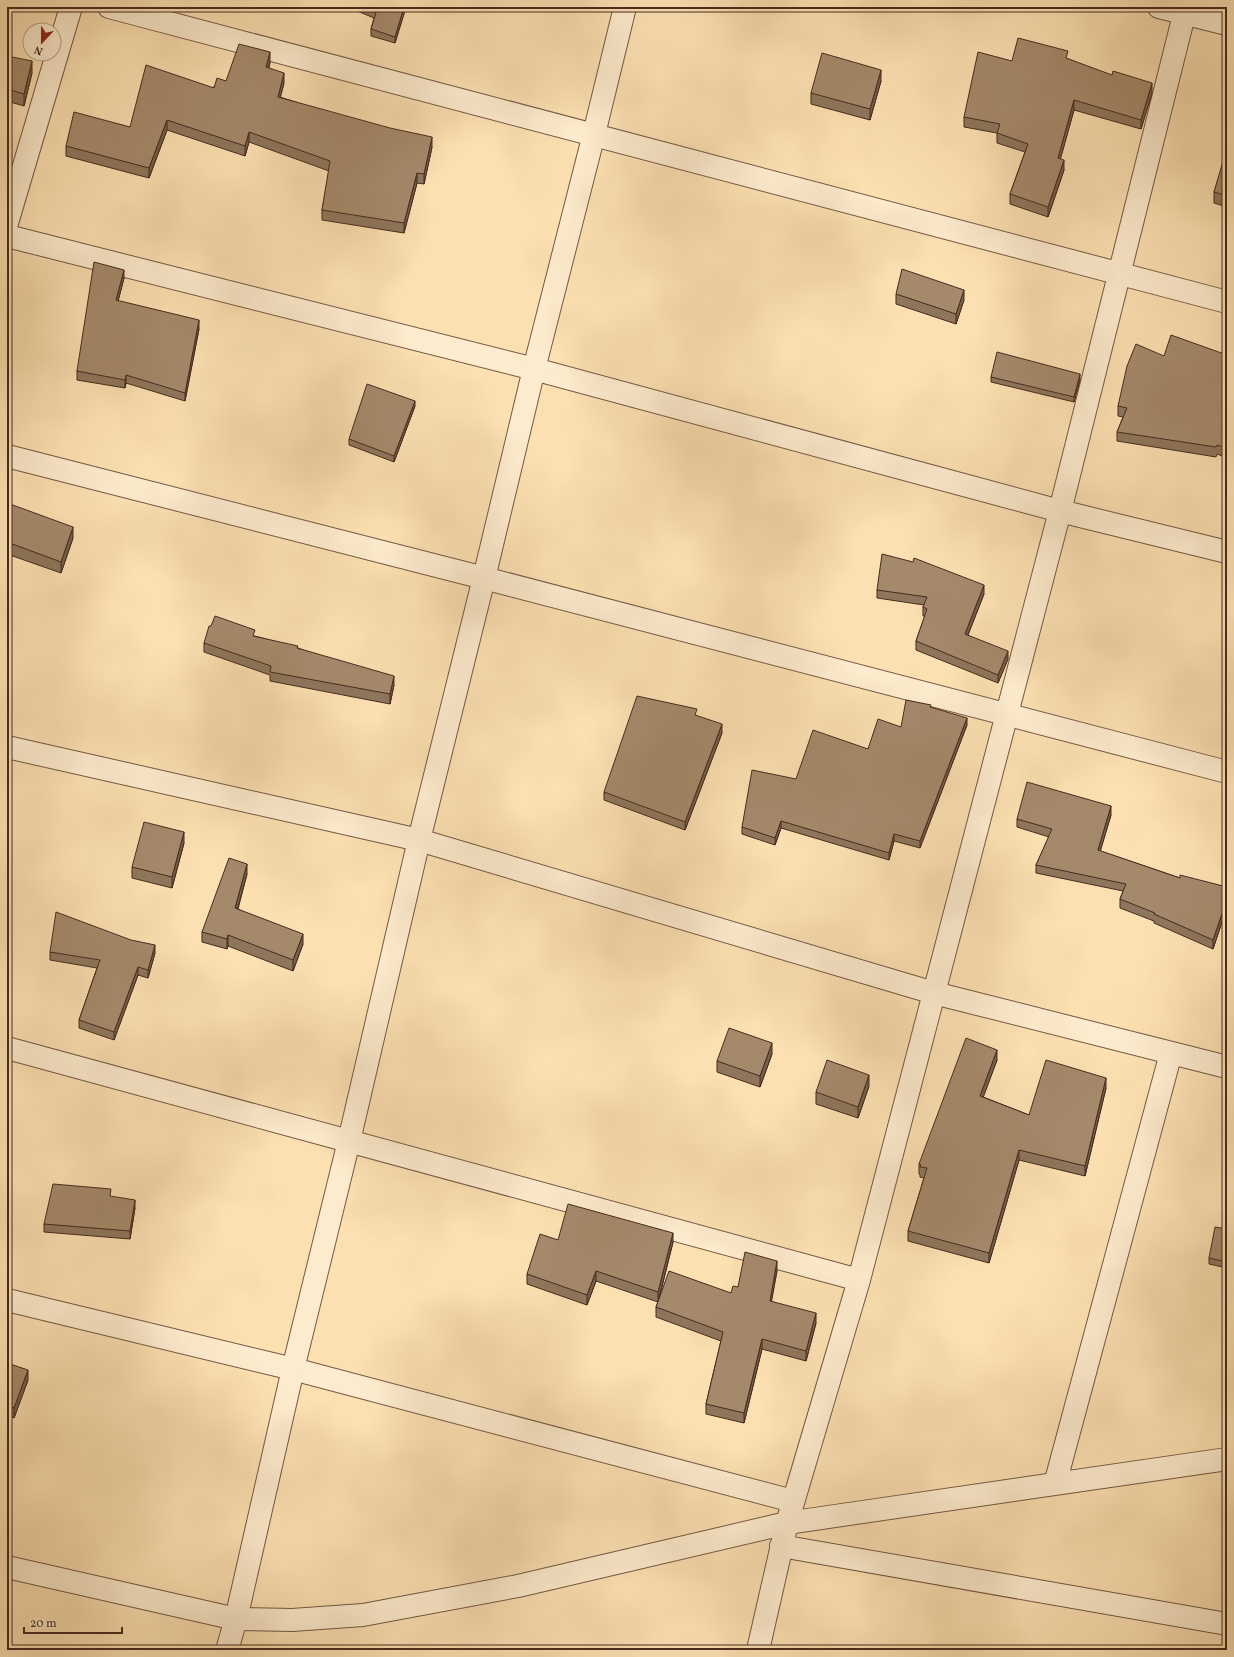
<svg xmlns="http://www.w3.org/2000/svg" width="1234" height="1657" font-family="Vollkorn,serif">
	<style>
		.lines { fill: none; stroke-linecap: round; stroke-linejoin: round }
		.minor-casing { stroke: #745843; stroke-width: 24 }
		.tertiary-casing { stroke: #745843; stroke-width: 24 }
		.minor { stroke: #fdebcd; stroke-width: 22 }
		.tertiary { stroke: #fdebcd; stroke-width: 22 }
		.wall { fill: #8e765c; stroke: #462b1e }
		.shaded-wall { fill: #74604b; stroke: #462b1e }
		.building { fill: #a5896b; stroke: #462b1e }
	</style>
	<rect width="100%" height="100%" fill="#fce0b2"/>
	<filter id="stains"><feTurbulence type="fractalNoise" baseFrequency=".005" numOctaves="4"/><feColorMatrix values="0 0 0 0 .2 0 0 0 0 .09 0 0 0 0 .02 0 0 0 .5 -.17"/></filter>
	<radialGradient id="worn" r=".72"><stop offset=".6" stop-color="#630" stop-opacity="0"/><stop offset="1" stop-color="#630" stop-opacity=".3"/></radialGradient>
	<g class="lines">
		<g class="minor-casing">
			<path id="minor" d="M109 7 1227 302
				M1159 7 1227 24
				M7 223 71 7
				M7 236 534 369 1060 511 1227 552
				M7 456 484 578 1227 772
				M7 747 419 840 934 993 1227 1067
				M7 1048 859 1280
				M7 1300 293 1369 793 1501
				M1055 1484 1171 1053
				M781 1546 1227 1624
				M7 1567 236 1619 292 1620 363 1615 518 1586 787 1523 1227 1459
				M758 1650 787 1523 859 1280 1060 511 1186 7"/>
		</g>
		<g class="tertiary-casing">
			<path id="tertiary" d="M227 1650 236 1619 293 1369 349 1141 419 840 484 578 534 369 594 134 625 7"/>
		</g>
		<use href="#minor" class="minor"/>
		<use href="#tertiary" class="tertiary"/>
	</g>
	<path class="wall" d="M348 7H406L395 43 371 36V29L374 18Z
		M7 56 32 73 24 106 7 101Z
		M1068 59 1152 93 1141 129 1074 110 1060 159 1064 170 1048 217 1010 204V194L1025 152 997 143V133L964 127V117L1012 61Z
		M270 62 269 68 284 83 280 97 432 147 424 184 417 183 404 233 322 220V210L329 171 249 142 245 156 167 130 149 178 66 156V146L130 127 226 81Z
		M881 81 870 120 811 104V93Z
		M1227 152V207L1214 203V192Z
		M124 278 118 301 199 329 185 401 126 383 125 388 77 380V371Z
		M896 294 964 300 956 324 896 304Z
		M1227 355V458L1217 454 1216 457 1117 441V432L1123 417 1118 416V406L1164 356Z
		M991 377 1080 380 1074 402 991 382Z
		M415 406 394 462 349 445V439Z
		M7 513 73 538 61 573 7 554Z
		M877 590 984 594 968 635 1008 659 998 683 916 650V641L925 616H923V607L924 605 877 598Z
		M255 636 298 648 394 685 390 704 270 681V675L204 652V643Z
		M931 708 967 725 920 848 894 841 889 860 781 828 775 845 742 834V827L868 749Z
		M722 733 685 830 604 800V792Z
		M1111 815 1100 851 1180 878 1227 887V907L1213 949 1154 923V921L1120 908V899L1123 891 1036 873V865L1049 837 1017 827V819Z
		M184 843 172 888 132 878V867Z
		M247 874 238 909 303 944 293 971 228 946 227 949 202 942V932Z
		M50 952 155 953 148 978 138 975 114 1040 79 1028V1020L97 968 50 960Z
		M772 1054 760 1087 717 1072V1061Z
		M997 1060 983 1097 1029 1115 1106 1088 1085 1176 1019 1160 989 1263 908 1241V1231L924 1178 920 1177V1175L919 1174V1164Z
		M869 1086 858 1118 816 1104V1092Z
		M135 1208 130 1239 44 1232V1224Z
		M1227 1229V1268L1209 1264V1258Z
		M558 1240 673 1242 659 1299 731 1293 738 1287 777 1271 771 1301 816 1323 806 1361 762 1349 744 1423 706 1414V1404L721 1341 656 1317V1307L658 1302 596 1281 587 1305 527 1284V1274Z
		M7 1363 28 1380 14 1418 7 1415Z"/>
	<path class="shaded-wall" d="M404 7H406L395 43V37Z
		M270 52V62L266 77V67Z
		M32 61V73L24 106V94Z
		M881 70V81L870 120V109Z
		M284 73V83L278 107V97Z
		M1152 83V93L1141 129V120Z
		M1074 100V110L1058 168V158Z
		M167 120V130L149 178V168Z
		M249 132V142L245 156V146Z
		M432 137V147L424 184V174Z
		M1064 160V170L1048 217V207Z
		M417 173V183L404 233V223Z
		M124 270V278L116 309V300Z
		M964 290V300L956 324V314Z
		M199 320V329L185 401V393Z
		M1080 374V380L1074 402V397Z
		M126 375V383L125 388V380Z
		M415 401V406L394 462V456Z
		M73 527V538L61 573V562Z
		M984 585V594L965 642V634Z
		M1008 651V659L998 683V675Z
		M394 676V685L390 704V694Z
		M967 718V725L920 848V841Z
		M722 724V733L685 830V822Z
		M1111 806V815L1098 859V850Z
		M781 821V828L775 845V838Z
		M184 832V843L172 888V877Z
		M894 834V841L889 860V853Z
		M247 864V874L235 918V908Z
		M1227 899V907L1213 949V940Z
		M303 934V944L293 971V960Z
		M228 935V946L227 949V939Z
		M155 945V953L148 978V970Z
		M138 967V975L114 1040V1032Z
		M772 1043V1054L760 1087V1076Z
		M997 1050V1060L980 1106V1096Z
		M869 1075V1086L858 1118V1107Z
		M1106 1078V1088L1085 1176V1166Z
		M1019 1150V1160L989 1263V1253Z
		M135 1200V1208L130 1239V1231Z
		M673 1233V1242L658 1302V1292Z
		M777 1261V1271L770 1310V1301Z
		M596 1271V1281L587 1305V1295Z
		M816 1313V1323L806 1361V1351Z
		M762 1339V1349L744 1423V1413Z
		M28 1370V1380L14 1418V1408Z"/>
	<path class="building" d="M363 7H404L395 37 371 29 376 13Z
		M1018 38 1068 51 1066 58 1112 75 1113 71 1152 83 1141 120 1074 100 1058 158 1064 160 1048 207 1010 194 1028 144 997 133 1000 124 964 117 978 52 1012 61Z
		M239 44 270 52 266 67 284 73 278 97 390 128 432 137 424 174 417 173 404 223 322 210 330 161 249 132 245 146 167 120 149 168 66 146 74 112 130 127 146 65 214 88 217 78 226 81Z
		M822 53 881 70 870 109 811 93Z
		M7 56 32 61 24 94 7 89Z
		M1226 151 1227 152V196L1214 192Z
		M94 262 124 270 116 300 199 320 185 393 126 375 125 380 77 371Z
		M902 269 964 290 956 314 896 294Z
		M1171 335 1227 355V448L1217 445 1216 447 1117 432 1127 408 1118 406 1127 366 1136 344 1164 356Z
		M997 352 1080 374 1074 397 991 377Z
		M367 384 415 401 394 456 349 439Z
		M10 504 73 527 61 562 7 542V513Z
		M882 554 913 562 914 558 984 585 965 634 1008 651 998 675 916 641 927 609 923 607 927 597 877 590Z
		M215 616 255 630 253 636 298 646 297 648 394 676 390 694 270 672 271 666 204 643 209 626H211Z
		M637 696 697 709 695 715 722 724 685 822 604 792Z
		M906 700 931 705 930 707 967 718 920 841 894 834 889 853 781 821 775 838 742 827 752 770 796 779 813 730 868 749 878 719 901 727Z
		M1027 782 1111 806 1098 850 1180 878V875L1227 887V899L1213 940 1154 914 1155 913 1120 899 1126 884 1036 865 1052 829 1017 819Z
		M144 822 184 832 172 877 132 867Z
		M229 858 247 864 235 908 303 934 293 960 228 935 227 939 202 932Z
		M56 912 131 940 155 945 148 970 138 967 114 1032 79 1020 100 960 50 952Z
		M729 1028 772 1043 760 1076 717 1061Z
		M966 1038 997 1050 980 1096 1029 1115 1046 1060 1106 1078 1085 1166 1019 1150 989 1253 908 1231 927 1168 920 1167 921 1165 919 1164Z
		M827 1060 869 1075 858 1107 816 1092Z
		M53 1184 111 1189 110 1196 135 1200 130 1231 44 1224Z
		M568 1204 673 1233 658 1292 596 1271 587 1295 527 1274 540 1234 558 1240Z
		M1215 1227 1227 1229V1262L1209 1258Z
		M745 1252 777 1261 770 1301 816 1313 806 1351 762 1339 744 1413 706 1404 723 1332 656 1307 669 1271 731 1293 733 1286 738 1287Z
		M7 1363 28 1370 14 1408 7 1405Z"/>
	<rect width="1234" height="1657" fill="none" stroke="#fce0b2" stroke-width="24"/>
	<rect x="8" y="8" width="1218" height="1641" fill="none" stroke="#462b1e" stroke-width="2"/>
	<rect x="12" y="12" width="1210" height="1633" fill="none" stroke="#462b1e"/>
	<g transform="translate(42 42) rotate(202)"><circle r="19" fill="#fdebcd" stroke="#b49e87"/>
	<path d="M0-3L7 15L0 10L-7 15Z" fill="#8f2418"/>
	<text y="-6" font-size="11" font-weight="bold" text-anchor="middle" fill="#462b1e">N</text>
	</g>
	<path d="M24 1627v6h98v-6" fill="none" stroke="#462b1e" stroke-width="2"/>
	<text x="30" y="1627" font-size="12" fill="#462b1e" stroke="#fdebcd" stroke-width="3" paint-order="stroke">20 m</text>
	<rect width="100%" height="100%" filter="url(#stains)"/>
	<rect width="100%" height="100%" fill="url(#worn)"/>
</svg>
